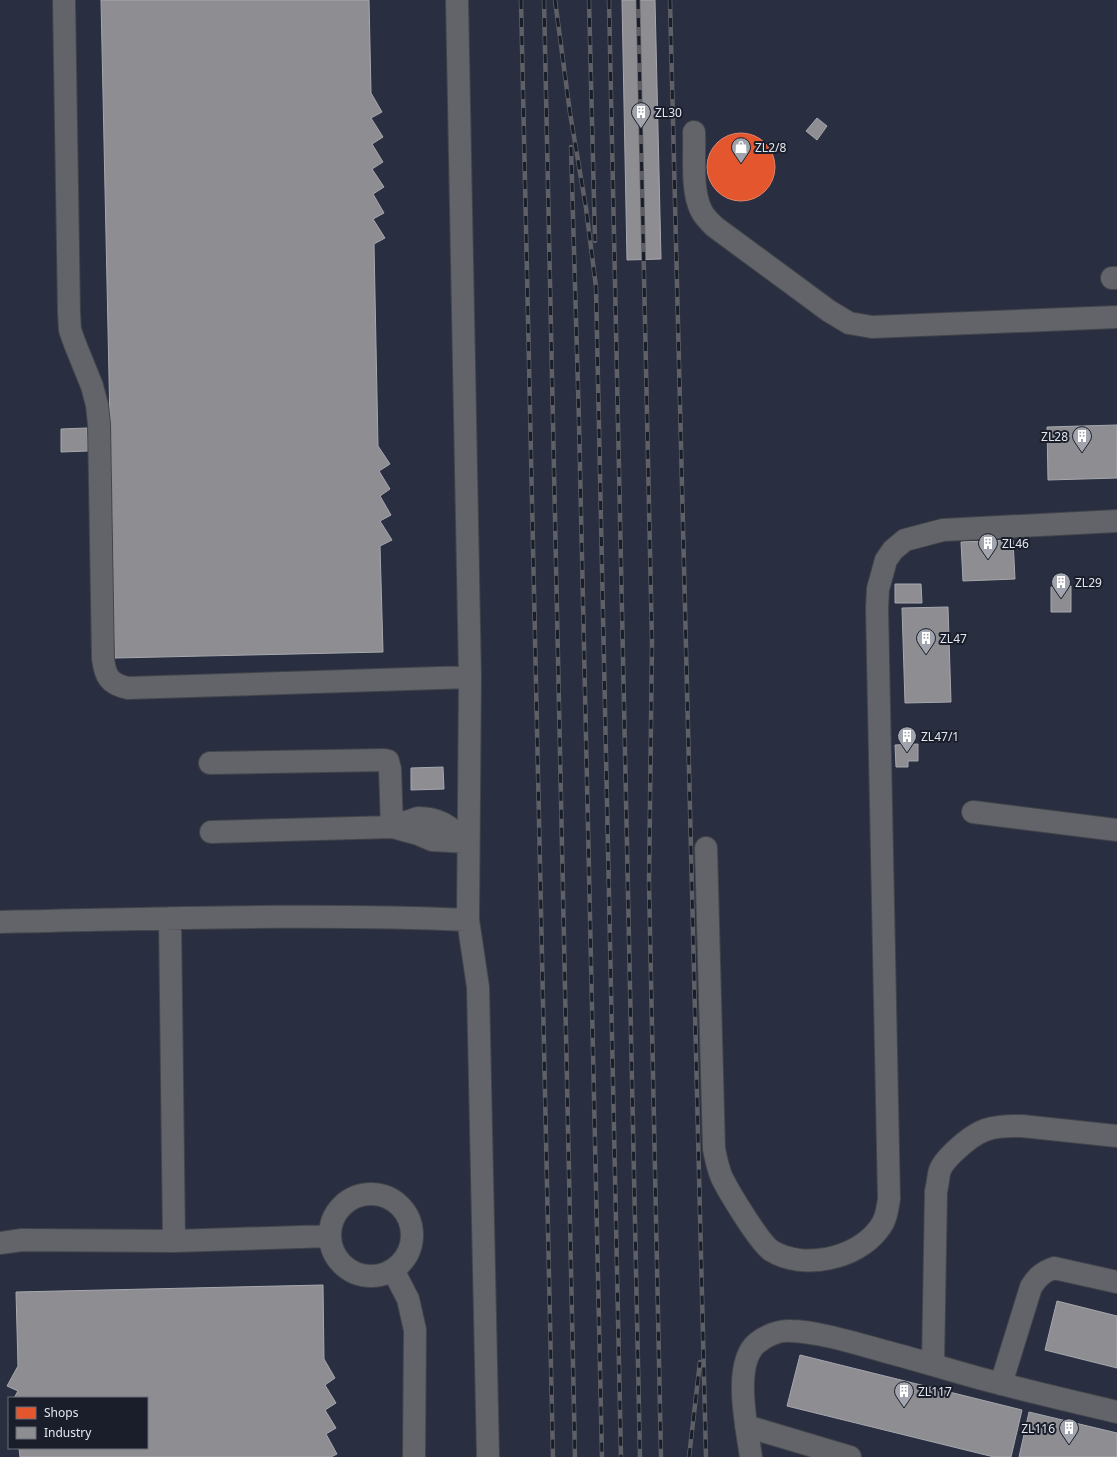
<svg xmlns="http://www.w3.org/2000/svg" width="1117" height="1457" font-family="'Noto Sans',sans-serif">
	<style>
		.built { fill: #292f40; fill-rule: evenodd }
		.shops { fill: #e4572e; stroke: #e48268 }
		.industry { fill: #8d8d92; stroke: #a7a8ae }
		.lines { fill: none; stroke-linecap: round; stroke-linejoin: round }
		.minor-casing { stroke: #43454b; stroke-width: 24 }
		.minor { stroke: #62646a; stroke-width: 22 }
		.rail-casing { stroke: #5e6066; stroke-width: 4.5 }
		.rail { stroke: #191e2a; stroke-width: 3; stroke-dasharray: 9; stroke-linecap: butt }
		.labels { text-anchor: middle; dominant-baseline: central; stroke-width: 4; stroke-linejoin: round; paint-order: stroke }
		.poi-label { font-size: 12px; fill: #e3e7f0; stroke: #191e2a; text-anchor: start }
	</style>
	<rect width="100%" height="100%" fill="#272930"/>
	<path class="built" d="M0 0H1117V1457H0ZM9 1398H147V1448H9Z"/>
	<path class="shops" d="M707 167a34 34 0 1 1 68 0a34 34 0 1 1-68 0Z"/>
	<path class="industry" d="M101 0H369L371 93 382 112 371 118 383 137 372 144 383 162 372 169 384 187 373 194 384 213 373 219 385 238 374 244 378 446 390 464 379 471 390 489 380 496 391 515 380 521 392 540 380 546 383 652 115 658Z
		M622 0H655L661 259 627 260Z
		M817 118 827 126 817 140 806 131Z
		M1117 425V478L1048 480 1047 427Z
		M87 428 88 451 61 452V429Z
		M1013 540 1015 579 963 581 961 542Z
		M895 584H921L922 603H895Z
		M1071 586V612H1051V587Z
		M948 607 951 702 905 703 902 608Z
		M918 744V761H908V767H896L895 745Z
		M443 767 444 789 411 790V768Z
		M323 1285 324 1359 335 1378 325 1385 336 1403 325 1410 336 1428 326 1434 337 1454 331 1457H20L19 1448H147V1398H14L18 1391 7 1386 18 1366 16 1292Z
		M1057 1301 1117 1316V1368L1045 1350Z
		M800 1355 1022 1410 1011 1457H994L787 1406Z
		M1029 1412 1117 1433V1457H1019Z"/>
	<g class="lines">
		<g class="minor-casing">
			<path id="minor" d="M64 0 69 313 70 330 75 344 92 386 97 405 99 424 103 658C105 676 109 684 128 688L470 677
				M457 0 470 677 468 920 478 987 488 1457
				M694 132C695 155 691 190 701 210 704 217 710 222 715 227L829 311 849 323 872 327 1117 317
				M1112 278H1117
				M210 763 384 760 388 761 390 769 392 827 211 832
				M973 812 1117 830
				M418 818C442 818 450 828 468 842L432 840 418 834 392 827Z
				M706 848 714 1149C716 1159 718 1169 722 1178 729 1192 760 1244 772 1251 803 1270 856 1259 878 1230 886 1221 887 1211 889 1199L877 608 878 589 886 560 893 550 905 540 943 530 1117 521
				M170 918 174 1241
				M0 922C156 919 312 913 468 920
				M330 1235a41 41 0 1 1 82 0a41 41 0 1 1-82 0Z
				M0 1243 22 1240 174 1241 330 1236
				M393 1270 408 1299 415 1330 414 1457
				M933 1364 936 1191C938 1184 938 1176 940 1170 943 1162 950 1156 955 1151 978 1129 991 1125 1022 1126L1117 1136
				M1001 1384 1031 1287C1037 1277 1043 1272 1054 1268L1117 1282
				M746 1426 850 1457
				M751 1457C747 1428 732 1364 757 1343 766 1336 779 1330 791 1331 822 1332 861 1345 891 1353 929 1363 965 1375 1002 1384 1040 1394 1079 1403 1117 1412"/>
		</g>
		<use href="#minor" class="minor"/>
		<g class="rail-casing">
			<path id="rail" d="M521 0 553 1457
				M544 0 575 1457
				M555 0 570 113 586 208 596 287 621 1457
				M589 0 595 241
				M609 0 640 1457
				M638 0 652 643 649 883 661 1457
				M670 0 706 1457
				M571 147 579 422 602 1457
				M689 1457 700 1362"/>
		</g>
		<use href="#rail" class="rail"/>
	</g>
	<defs>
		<g id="building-pin" transform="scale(1)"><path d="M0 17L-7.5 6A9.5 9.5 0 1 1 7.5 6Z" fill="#a1a4ad" stroke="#191e2a"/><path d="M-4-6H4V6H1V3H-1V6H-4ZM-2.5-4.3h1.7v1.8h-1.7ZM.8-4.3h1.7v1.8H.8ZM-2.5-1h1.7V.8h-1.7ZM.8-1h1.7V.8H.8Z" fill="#fff"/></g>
		<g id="shop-pin" transform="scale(1)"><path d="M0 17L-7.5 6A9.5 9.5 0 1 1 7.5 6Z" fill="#a1a4ad" stroke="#191e2a"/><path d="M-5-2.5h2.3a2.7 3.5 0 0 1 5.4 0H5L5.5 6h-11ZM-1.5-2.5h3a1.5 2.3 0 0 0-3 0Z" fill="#fff"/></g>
	</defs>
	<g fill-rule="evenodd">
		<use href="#building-pin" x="641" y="112"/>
		<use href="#shop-pin" x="741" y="147"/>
		<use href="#building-pin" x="1082" y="436"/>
		<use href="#building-pin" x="988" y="543"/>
		<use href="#building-pin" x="1061" y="582"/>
		<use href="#building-pin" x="926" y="638"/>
		<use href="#building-pin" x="907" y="736"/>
		<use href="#building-pin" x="904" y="1391"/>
		<use href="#building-pin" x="1069" y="1428"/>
	</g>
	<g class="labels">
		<g class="poi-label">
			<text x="655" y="112">ZL30</text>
			<text x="755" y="147">ZL2/8</text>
			<text x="1068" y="436" text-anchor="end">ZL28</text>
			<text x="1002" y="543">ZL46</text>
			<text x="1075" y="582">ZL29</text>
			<text x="940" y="638">ZL47</text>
			<text x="921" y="736">ZL47/1</text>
			<text x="918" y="1391">ZL117</text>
			<text x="1055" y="1428" text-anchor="end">ZL116</text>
		</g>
	</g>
	<rect x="8" y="1397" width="140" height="52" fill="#191e2a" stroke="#6a6e79"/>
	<rect x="16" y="1407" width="20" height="12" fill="#e4572e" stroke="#6a6e79"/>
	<text x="44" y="1417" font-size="12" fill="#e3e7f0">Shops</text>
	<rect x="16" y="1427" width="20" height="12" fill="#8d8d92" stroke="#6a6e79"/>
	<text x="44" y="1437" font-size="12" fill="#e3e7f0">Industry</text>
</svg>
